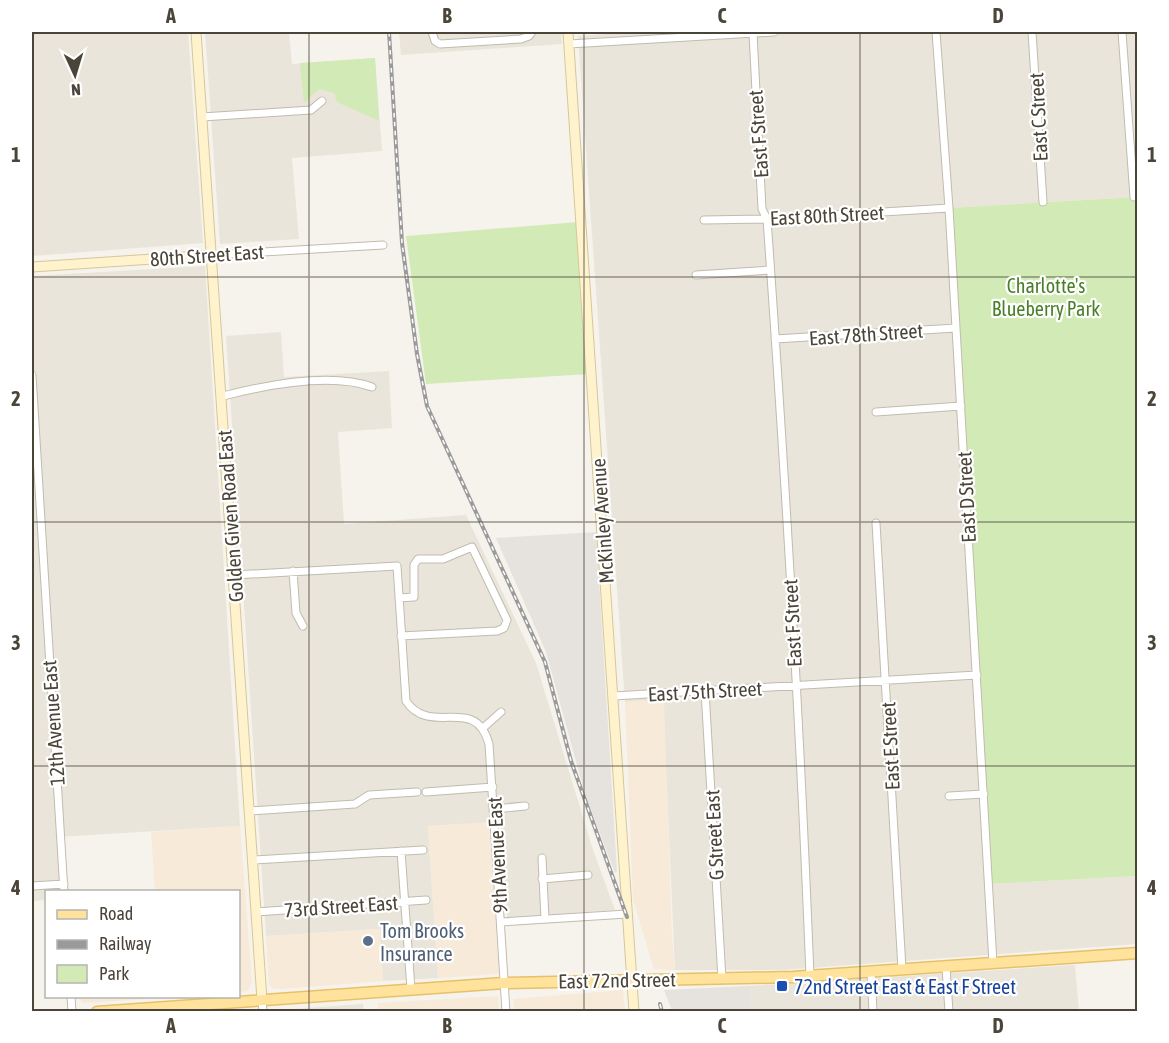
<svg xmlns="http://www.w3.org/2000/svg" width="1169" height="1043" font-family="'Asap Condensed',sans-serif">
	<style>
		.residential { fill: #eae5da }
		.commercial { fill: #f7ead8 }
		.industrial { fill: #e6e2dd }
		.green { fill: #d2eab5 }
		.lines { fill: none; stroke-linecap: round; stroke-linejoin: round }
		.street-casing { stroke: #c2bbae; stroke-width: 9 }
		.secondary-casing { stroke: #d6c79b; stroke-width: 11 }
		.primary-casing { stroke: #e6c16a; stroke-width: 13 }
		.street { stroke: #fff; stroke-width: 7 }
		.secondary { stroke: #fff3cd; stroke-width: 9 }
		.primary { stroke: #ffe39c; stroke-width: 10 }
		.rail-casing { stroke: #9a9a9a; stroke-width: 4 }
		.rail { stroke: #fff; stroke-width: 1.5; stroke-dasharray: 4.5; stroke-linecap: butt }
		.grid { fill: none; stroke: #4b4439; stroke-width: 1.5; stroke-opacity: 0.55 }
		.service-dot { fill: #5c6f8a; stroke: #fff; stroke-width: 2 }
		.transit-dot { fill: #1a4fb4; stroke: #fff; stroke-width: 2 }
		.labels { text-anchor: middle; dominant-baseline: central; stroke-width: 4.5; stroke-linejoin: round; paint-order: stroke }
		.street-label { font-size: 20px; fill: #4b4439; stroke: #fff }
		.park-label { font-size: 20px; fill: #4a7f2a; stroke: #fff }
		.service-label { font-size: 20px; fill: #4e5e75; stroke: #fff; text-anchor: start }
		.transit-label { font-size: 20px; fill: #164399; stroke: #fff; text-anchor: start }
		.neatline { fill: none; stroke: #4b4439; stroke-width: 2 }
		.grid-label { font-size: 20px; text-anchor: middle; font-weight: bold; fill: #4b4439 }
	</style>
	<rect width="100%" height="100%" fill="#f6f3ec"/>
	<path class="residential" d="M32 32H188L203 243 32 256Z
		M205 32H289L292 64 375 58 382 151 292 158 299 239 220 244Z
		M399 32H561L562 44 401 55Z
		M633 32H1137V197L950 208 989 884 1137 876V944L781 970H675L663 700 625 702 578 36Z
		M205 266 240 826 57 837 61 891 46 892V900L32 901V276Z
		M281 332 284 377 389 371 392 428 338 432 344 524 466 515 536 663 593 850 615 910 507 918 501 822 428 826 438 978 383 981 379 929 266 936 226 336Z
		M1075 965 1079 1011H751L750 986Z
		M363 1004 364 1011 252 1012Z"/>
	<path class="commercial" d="M664 700 672 937 675 970 654 969 633 900 625 702Z
		M489 822 499 974 438 978 428 826Z
		M240 826 252 981 248 991 239 992 238 892 155 891 151 832Z
		M380 929 383 981 281 989H274L269 985 266 936Z
		M623 990 625 1011H514L513 999Z
		M498 996 499 1011H378V1003Z
		M77 997V996L176 997 83 1003Z"/>
	<path class="industrial" d="M596 532 617 871 615 873 585 794 546 652 496 538Z
		M750 986 751 1011H672L664 990Z"/>
	<path class="green" d="M375 58 379 121 337 102 334 93 319 89 304 103 300 63Z
		M1137 197V876L989 884 949 208Z
		M578 222 589 374 426 384 406 236Z"/>
	<g class="lines">
		<g class="street-casing">
			<path id="street" d="M432 32 435 41 440 44 521 39 529 36 532 32
				M936 32 949 208 993 963
				M1032 32 1043 202
				M1122 32 1134 197
				M753 33 762 209 767 219C785 471 800 723 810 976
				M569 44 774 32
				M202 117 311 110 322 101
				M704 220 767 219 949 208
				M213 255 383 245
				M696 275 770 270
				M775 339 956 328
				M32 375 64 892
				M223 396C266 385 330 372 372 387
				M876 412 961 406
				M876 523 902 969
				M293 571 296 613 303 626
				M234 575 397 566 406 701C431 738 475 693 489 744L506 1012
				M399 598 414 597V565L418 559H443L472 547 507 620 504 628 497 631 401 636
				M705 691 722 979
				M613 696 977 675
				M483 728 501 712
				M426 792 493 787
				M949 796 984 794
				M494 809 525 806
				M249 811 355 804 369 795 417 792
				M401 851 411 989
				M542 858 545 919
				M252 860 423 850
				M542 879 588 875
				M32 886 64 884
				M256 912 426 900
				M501 922 627 914
				M946 967 949 1012
				M871 972 873 1012
				M71 996 72 1012
				M262 1000 263 1012"/>
		</g>
		<g class="secondary-casing">
			<path id="secondary" d="M196 32 262 1000
				M568 32 634 1012
				M32 267 213 255"/>
		</g>
		<g class="primary-casing">
			<path id="primary" d="M97 1012 504 983 793 977 1138 953"/>
		</g>
		<use href="#street" class="street"/>
		<use href="#secondary" class="secondary"/>
		<use href="#primary" class="primary"/>
		<g class="rail-casing">
			<path id="rail" d="M389 32 402 243 417 354 427 406 545 662 571 761 627 917
				M660 1004 662 1012"/>
		</g>
		<use href="#rail" class="rail"/>
	</g>
	<path class="grid" d="M309 32V1012M584 32V1012M860 32V1012M32 277H1138M32 522H1138M32 766H1138"/>
	<circle class="service-dot" cx="368" cy="941" r="6"/>
	<rect class="transit-dot" x="776" y="980" width="12" height="12" rx="3"/>
	<g class="labels">
		<g class="street-label">
			<text transform="translate(1038 117) rotate(-93)">East C Street</text>
			<text transform="translate(758 134) rotate(-94)">East F Street</text>
			<text transform="translate(827 215) rotate(-3)">East 80th Street</text>
			<text transform="translate(207 255) rotate(-4)">80th Street East</text>
			<text transform="translate(866 334) rotate(-4)">East 78th Street</text>
			<text transform="translate(966 497) rotate(-93)">East D Street</text>
			<text transform="translate(230 516) rotate(-94)">Golden Given Road East</text>
			<text transform="translate(602 521) rotate(-94)">McKinley Avenue</text>
			<text transform="translate(792 623) rotate(-93)">East F Street</text>
			<text transform="translate(705 691) rotate(-3)">East 75th Street</text>
			<text transform="translate(53 723) rotate(-94)">12th Avenue East</text>
			<text transform="translate(890 746) rotate(-93)">East E Street</text>
			<text transform="translate(714 835) rotate(-93)">G Street East</text>
			<text transform="translate(497 855) rotate(-93)">9th Avenue East</text>
			<text transform="translate(341 906) rotate(-4)">73rd Street East</text>
			<text transform="translate(617 980) rotate(-1)">East 72nd Street</text>
		</g>
		<g class="park-label">
			<text x="1046" y="285">Charlotte's<tspan x="1046" dy="23">Blueberry Park</tspan></text>
		</g>
		<g class="service-label">
			<text x="380" y="930">Tom Brooks<tspan x="380" dy="23">Insurance</tspan></text>
		</g>
		<g class="transit-label">
			<text x="794" y="986">72nd Street East &amp; East F Street</text>
		</g>
	</g>
	<rect width="1169" height="1043" fill="none" stroke="#ffffff" stroke-width="66"/>
	<rect x="45" y="890" width="195" height="108" fill="#ffffff" stroke="#b7b4b0" stroke-width="1.5"/>
	<rect x="57" y="910" width="30" height="9" fill="#ffe39c" stroke="#b7b4b0" stroke-width="1.5"/>
	<text x="99" y="920" font-size="18" fill="#4b4439">Road</text>
	<rect x="57" y="940" width="30" height="9" fill="#9a9a9a" stroke="#b7b4b0" stroke-width="1.5"/>
	<text x="99" y="950" font-size="18" fill="#4b4439">Railway</text>
	<rect x="57" y="965" width="30" height="18" fill="#d2eab5" stroke="#b7b4b0" stroke-width="1.5"/>
	<text x="99" y="980" font-size="18" fill="#4b4439">Park</text>
	<g transform="translate(75 75) rotate(176)" stroke="#ffffff" stroke-width="4.5" paint-order="stroke">
	<path d="M0-4.5L10 22L0 15L-10 22Z" fill="#4b4439"/>
	<text y="-9" font-size="16" font-weight="bold" text-anchor="middle" fill="#4b4439">N</text>
	</g>
	<rect x="33" y="33" width="1103" height="977" class="neatline"/>
	<g class="grid-label">
		<text x="171" y="23">A</text>
		<text x="447" y="23">B</text>
		<text x="722" y="23">C</text>
		<text x="998" y="23">D</text>
		<text x="16" y="162">1</text>
		<text x="1152" y="162">1</text>
		<text x="16" y="406">2</text>
		<text x="1152" y="406">2</text>
		<text x="16" y="650">3</text>
		<text x="1152" y="650">3</text>
		<text x="16" y="895">4</text>
		<text x="1152" y="895">4</text>
		<text x="171" y="1033">A</text>
		<text x="447" y="1033">B</text>
		<text x="722" y="1033">C</text>
		<text x="998" y="1033">D</text>
	</g>
</svg>
